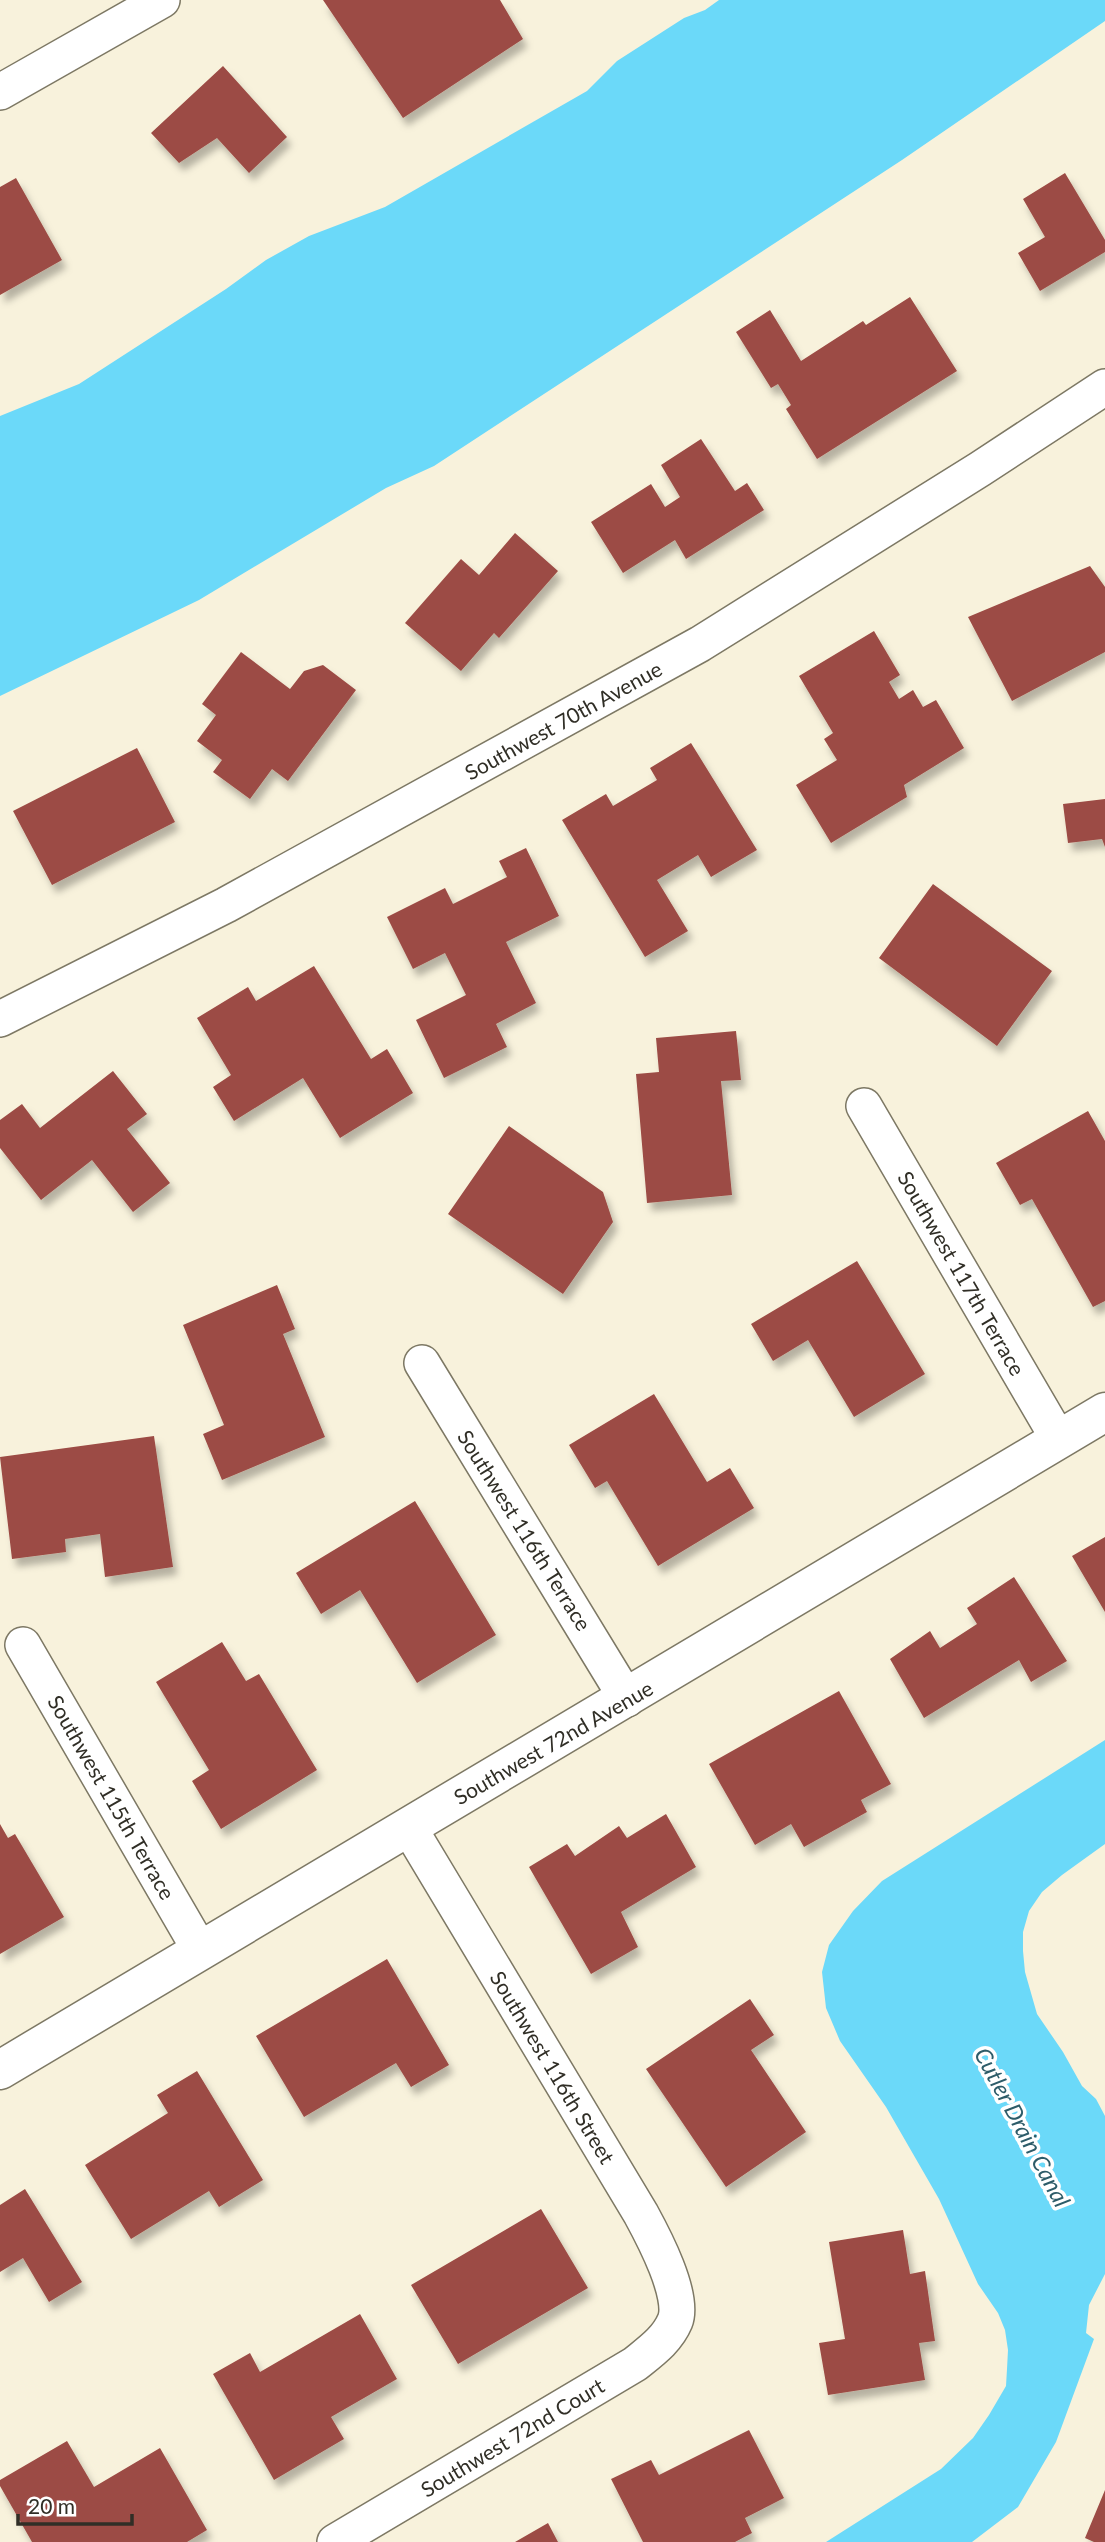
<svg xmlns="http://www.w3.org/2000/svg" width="1105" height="2542" font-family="Lato,sans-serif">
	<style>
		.water { fill: #6bd9f9 }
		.building { fill: #9c4b44; filter: url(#shadow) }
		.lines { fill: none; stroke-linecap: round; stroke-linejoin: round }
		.minor-casing { stroke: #7d7864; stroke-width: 38 }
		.tertiary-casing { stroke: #7d7864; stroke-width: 41 }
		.minor { stroke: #fff; stroke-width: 35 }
		.tertiary { stroke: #fff; stroke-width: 38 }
		.labels { text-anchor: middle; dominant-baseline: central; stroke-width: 7; stroke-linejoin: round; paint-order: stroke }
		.street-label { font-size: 21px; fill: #302e26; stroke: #fff }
		.water-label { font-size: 23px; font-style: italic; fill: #2d5c69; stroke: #fff }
	</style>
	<defs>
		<filter id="shadow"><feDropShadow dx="4.5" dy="8" stdDeviation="3.5" flood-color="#0004"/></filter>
	</defs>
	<rect width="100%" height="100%" fill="#f8f2dc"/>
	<path class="water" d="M719 0H1105V21L902 160 434 466 386 488 199 600 0 696V416L79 384 226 289 266 260 309 236 385 207 587 91 617 61 684 18 705 10Z
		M1105 1740V1844L1062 1875 1042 1892 1029 1911 1023 1932V1951L1025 1972 1037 2014 1063 2052 1082 2086 1096 2099 1105 2116V2274L1089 2305 1086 2333 1094 2339 1056 2442 1018 2507 972 2542H826L941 2469 973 2438 989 2415 1006 2386 1007 2369 1008 2350 1005 2330 998 2313 978 2284 939 2199 886 2107 840 2041 826 2008 822 1972 829 1945 853 1911 882 1881Z"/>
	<path class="building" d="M323 0H500L523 39 403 118Z
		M223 66 287 137 249 173 217 138 179 163 151 133Z
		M1065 173 1105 240V252L1040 291 1018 253 1045 237 1023 199Z
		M16 178 62 260 0 295V187Z
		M910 297 957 371 817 459 786 409 791 405 778 384 771 388 736 332 770 310 801 361 863 321 866 325Z
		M701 439 735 491 747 483 764 510 686 559 675 540 623 573 591 522 651 484 665 507 680 497 661 465Z
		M515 533 558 571 499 638 494 633 461 671 405 623 461 559 479 575Z
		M1090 566 1105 587V652L1012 701 968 617Z
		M874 631 900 675 889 682 899 699 913 690 923 707 936 700 964 748 904 785 907 797 831 843 796 785 837 760 824 739 833 733 799 676Z
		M241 652 290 689 304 671 323 665 356 690 288 781 272 769 250 799 213 772 222 760 197 741 216 715 202 704Z
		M691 743 757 850 711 877 698 855 657 880 688 931 645 957 562 820 606 794 613 806 657 780 650 768Z
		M137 748 175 822 52 885 13 811Z
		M1105 799V847L1102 839 1068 843 1063 804Z
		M526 848 559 916 506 942 536 1003 496 1024 507 1047 444 1078 416 1020 466 995 445 953 413 969 387 917 445 888 453 904 507 877 499 861Z
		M933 884 1052 971 997 1046 879 958Z
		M314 966 371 1059 387 1049 413 1093 340 1138 303 1078 234 1121 213 1087 231 1075 197 1018 248 987 256 1001Z
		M736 1031 741 1080 721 1081 732 1195 647 1203 636 1074 659 1072 656 1038Z
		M113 1071 147 1114 127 1129 170 1183 133 1212 92 1160 41 1200 0 1148V1120L22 1104 40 1128Z
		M1088 1111 1105 1141V1301L1093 1307 1032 1199 1020 1205 996 1163Z
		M509 1126 603 1192 613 1222 563 1294 448 1214Z
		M857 1261 925 1374 854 1417 808 1340 773 1361 751 1324Z
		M277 1285 295 1329 283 1334 325 1437 222 1480 203 1434 224 1425 183 1325Z
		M654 1394 707 1482 730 1468 754 1508 658 1566 607 1481 595 1488 569 1445Z
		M154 1436 173 1567 105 1577 100 1534 65 1539 66 1552 12 1559 0 1457Z
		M415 1501 496 1635 417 1683 360 1590 321 1614 296 1573Z
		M1105 1537V1612L1072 1556Z
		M1014 1577 1067 1661 1031 1682 1019 1660 924 1718 890 1659 930 1631 940 1648 977 1624 967 1608Z
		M222 1642 246 1681 259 1674 317 1770 221 1829 192 1781 209 1770 156 1682Z
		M839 1691 891 1784 861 1800 867 1812 804 1847 791 1824 755 1845 709 1764Z
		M666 1814 696 1867 621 1912 638 1947 591 1974 529 1867 567 1844 575 1856 619 1826 627 1838Z
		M0 1824 8 1838 15 1834 64 1917 0 1954Z
		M387 1959 449 2065 411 2087 396 2063 304 2117 256 2036Z
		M750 1999 774 2035 751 2050 806 2132 726 2187 646 2069Z
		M197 2071 263 2180 219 2207 209 2191 131 2239 85 2165 168 2113 157 2095Z
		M25 2189 82 2282 49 2302 23 2258 0 2272V2205Z
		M541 2209 588 2288 458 2364 411 2285Z
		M903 2230 910 2274 925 2271 935 2341 919 2343 925 2380 828 2395 819 2343 845 2339 829 2242Z
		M360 2314 397 2379 331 2417 344 2439 274 2480 213 2374 250 2353 260 2372Z
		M749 2430 784 2498 745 2518 752 2533 735 2542H643L611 2479 651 2460 659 2475Z
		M67 2441 94 2487 160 2448 207 2530 187 2542H32L0 2486V2480Z
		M1105 2490V2542H1094L1085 2538Z
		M548 2523 558 2542H515Z"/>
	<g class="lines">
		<g class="minor-casing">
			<path id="minor" d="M0 92 162 0
				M0 1019 226 905 700 644 980 469 1105 387
				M864 1106 1059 1440
				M422 1363 627 1699
				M23 1645 200 1950
				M335 2542 635 2364C651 2351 667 2340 675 2321 685 2296 653 2236 641 2214L408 1826"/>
		</g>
		<g class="tertiary-casing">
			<path id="tertiary" d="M0 2070 1105 1412"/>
		</g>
		<use href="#minor" class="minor"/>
		<use href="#tertiary" class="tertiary"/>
	</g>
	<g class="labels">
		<g class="street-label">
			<text transform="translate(563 720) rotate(-29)">Southwest 70th Avenue</text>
			<text transform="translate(962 1273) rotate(60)">Southwest 117th Terrace</text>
			<text transform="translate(525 1530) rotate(58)">Southwest 116th Terrace</text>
			<text transform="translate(553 1742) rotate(-30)">Southwest 72nd Avenue</text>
			<text transform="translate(112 1797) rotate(60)">Southwest 115th Terrace</text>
			<text transform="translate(553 2067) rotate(59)">Southwest 116th Street</text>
			<text transform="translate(512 2437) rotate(-31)">Southwest 72nd Court</text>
		</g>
		<g class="water-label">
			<text transform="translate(1023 2127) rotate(62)">Cutler Drain Canal</text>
		</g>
	</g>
	<path d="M18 2514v10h114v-10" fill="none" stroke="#302e26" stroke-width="3.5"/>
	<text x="28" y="2514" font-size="21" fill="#302e26" stroke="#ffffff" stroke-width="5" paint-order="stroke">20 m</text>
</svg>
